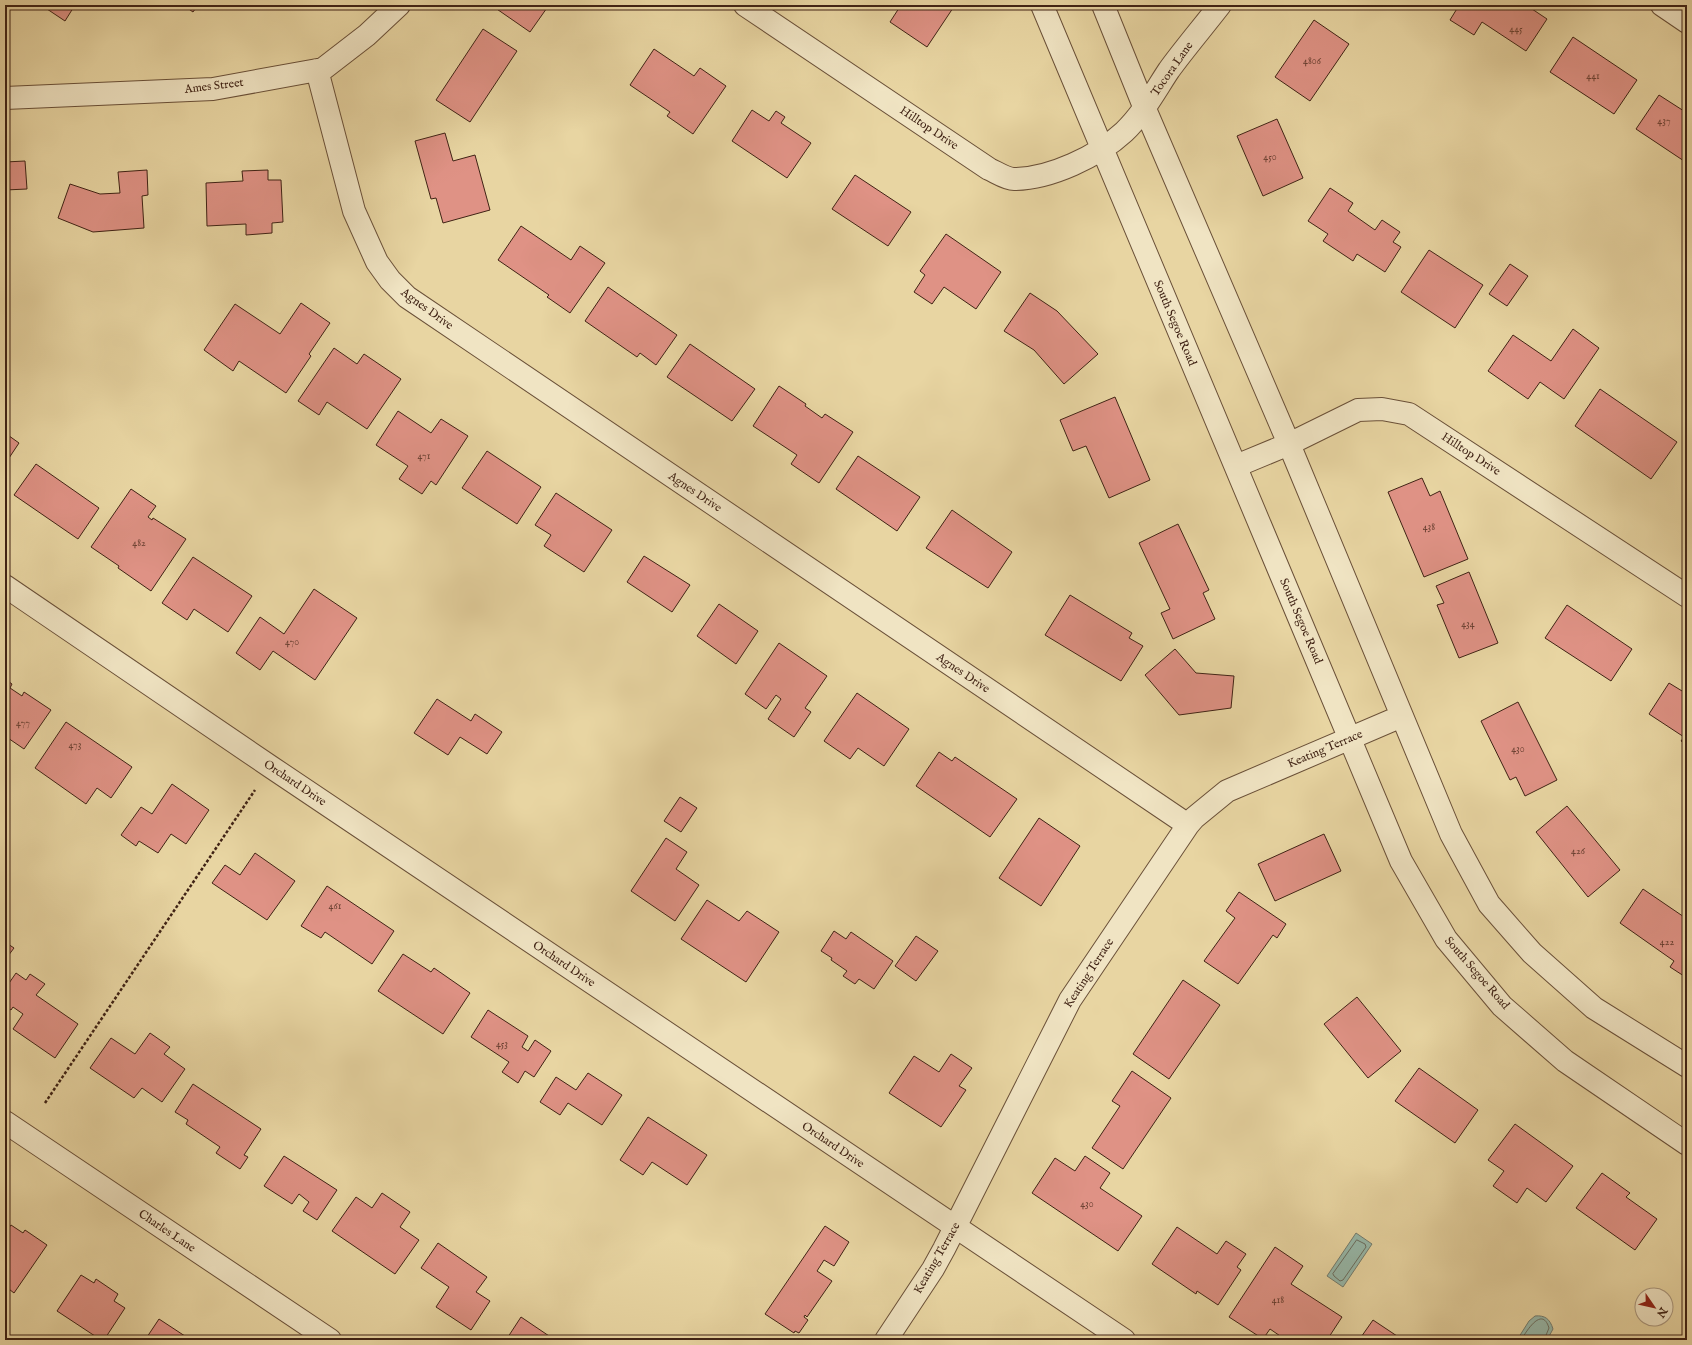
<svg xmlns="http://www.w3.org/2000/svg" width="1692" height="1345" font-family="'IM FELL English',serif">
	<style>
		.water { fill: #97b8a9; stroke: #747c6e }
		.lines { fill: none; stroke-linecap: round; stroke-linejoin: round }
		.shore { stroke: #6c6e5f; stroke-width: 1 }
		.building { fill: #df9285; stroke: #402315 }
		.minor-casing { stroke: #6a5038; stroke-width: 24 }
		.path { stroke: #402315; stroke-width: 2.5; stroke-dasharray: 3 2; stroke-linecap: butt }
		.minor { stroke: #f0e4c3; stroke-width: 22 }
		.labels { text-anchor: middle; dominant-baseline: central; stroke-width: 3.5; stroke-linejoin: round; paint-order: stroke }
		.number-label { font-size: 10px; fill: #683f31 }
		.street-label { font-size: 12px; fill: #402315; stroke: #f0e4c3 }
	</style>
	<rect width="100%" height="100%" fill="#e8d5a2"/>
	<filter id="stains"><feTurbulence type="fractalNoise" baseFrequency=".005" numOctaves="4"/><feColorMatrix values="0 0 0 0 .2 0 0 0 0 .09 0 0 0 0 .02 0 0 0 .5 -.17"/></filter>
	<radialGradient id="worn" r=".72"><stop offset=".6" stop-color="#630" stop-opacity="0"/><stop offset="1" stop-color="#630" stop-opacity=".3"/></radialGradient>
	<path class="water" d="M1356 1233 1372 1244 1343 1287 1327 1276Z
		M1535 1316C1545 1315 1550 1319 1553 1329L1547 1340H1517L1529 1321Z"/>
	<g class="lines">
		<path class="shore" d="M1357 1240 1365 1244 1366 1247 1343 1280 1340 1281 1334 1276 1333 1274Z
			M1521 1340C1526 1332 1542 1305 1549 1328L1544 1340"/>
	</g>
	<path class="building" d="M41 5H75L65 21Z
		M183 5H198L193 12Z
		M491 5H549L530 32Z
		M901 5H955L927 47 890 22Z
		M1455 5H1526L1547 19 1526 51 1482 22 1474 35 1450 20 1458 7Z
		M1314 20 1349 44 1310 101 1275 77Z
		M483 29 517 51 470 122 436 100Z
		M1573 37 1637 80 1614 114 1550 72Z
		M654 49 694 76 700 68 726 86 693 134 667 116 670 112 630 85Z
		M1659 95 1687 113V163L1636 129Z
		M752 110 769 121 776 111 785 117 781 123 811 143 787 178 732 141Z
		M1277 119 1303 178 1263 196 1237 136Z
		M445 133 453 161 475 155 490 210 443 223 436 198 431 199 415 141Z
		M25 161 27 189 5 190V162Z
		M147 170 148 195 142 196 144 228 93 232 58 218 70 184 100 194 120 193 118 172Z
		M268 170V180H281L283 222 272 223V233L246 235V224L207 226 206 183 243 181 242 171Z
		M855 175 911 212 888 246 832 209Z
		M1330 188 1353 203 1348 211 1375 230 1382 220 1400 232 1393 242 1401 247 1385 272 1357 254 1353 261 1323 241 1328 234 1308 221Z
		M521 226 571 260 580 246 605 263 570 313 547 297 549 295 498 260Z
		M946 234 1001 272 976 309 944 287 932 304 914 292 925 275 920 271Z
		M1429 250 1483 285 1455 328 1401 292Z
		M1510 264 1528 276 1507 306 1489 294Z
		M608 287 677 335 656 365 640 353 637 357 585 321Z
		M1030 293 1057 311 1098 354 1064 384 1034 350 1004 331Z
		M301 303 330 323 309 354 311 356 286 393 239 361 233 371 204 350 235 304 280 334Z
		M1573 329 1599 348 1564 399 1540 382 1528 399 1488 371 1513 335 1551 361Z
		M690 344 755 389 732 421 667 377Z
		M334 348 357 364 364 354 401 379 367 429 327 402 319 415 298 401Z
		M779 386 806 404 805 406 822 418 825 414 853 432 819 483 791 464 797 455 753 426Z
		M1600 389 1677 442 1651 479 1575 426Z
		M1115 397 1150 480 1109 498 1086 446 1073 451 1060 420Z
		M398 411 431 433 441 419 468 436 436 485 431 481 422 494 399 479 408 466 376 445Z
		M5 433 19 443 5 464Z
		M487 451 541 487 517 524 462 488Z
		M858 456 920 497 897 531 836 489Z
		M36 464 99 508 78 539 14 495Z
		M1422 478 1430 496 1440 491 1468 559 1424 577 1388 492Z
		M131 489 156 506 148 517 152 520 153 518 186 539 151 591 118 568 119 566 91 547Z
		M556 493 612 530 584 572 544 546 551 535 535 525Z
		M952 510 1012 552 988 588 926 548Z
		M1178 524 1209 590 1203 593 1215 619 1173 639 1161 613 1170 609 1139 543Z
		M644 556 690 585 672 612 627 582Z
		M193 557 252 596 228 632 194 609 187 620 162 603Z
		M1469 572 1498 643 1459 658 1437 605 1444 603 1436 586Z
		M314 589 357 618 315 680 273 651 260 670 236 653 260 617 284 634Z
		M1070 595 1132 633 1129 638 1143 646 1121 681 1045 635Z
		M719 604 758 631 736 664 697 636Z
		M1567 605 1632 649 1611 681 1545 638Z
		M779 643 827 676 805 708 811 712 794 737 768 719 781 699 776 695 766 709 745 694Z
		M1175 649 1196 673 1234 676 1231 708 1179 715 1145 675Z
		M5 679 12 684 10 688 22 696 24 692 51 710 24 749 5 736Z
		M1669 683 1687 694V745L1681 741 1684 737 1649 714Z
		M857 693 909 729 884 766 858 748 850 759 824 741Z
		M437 699 471 721 475 714 502 732 487 754 460 737 448 755 414 733Z
		M1518 702 1557 780 1525 796 1516 777 1510 780 1481 721Z
		M66 722 132 767 111 798 97 788 86 804 35 768Z
		M939 752 952 761 955 757 1017 799 990 837 916 786Z
		M172 784 209 810 186 844 171 834 158 853 139 841 136 846 121 835 141 807 152 814Z
		M680 797 697 808 681 832 664 821Z
		M1567 806 1620 870 1588 897 1536 832Z
		M1039 818 1080 846 1041 906 999 878Z
		M1324 834 1341 871 1275 901 1258 864Z
		M666 838 687 852 676 869 699 885 675 921 631 891Z
		M255 853 295 881 267 920 212 883 225 865 240 875Z
		M327 886 394 931 372 964 325 932 321 938 301 926Z
		M1643 889 1687 919V978L1670 967 1674 961 1620 923Z
		M1239 892 1286 924 1277 938 1273 935 1238 984 1204 961 1235 918 1226 911Z
		M707 900 739 921 747 911 779 932 746 982 681 939Z
		M834 931 846 939 851 932 893 961 874 989 859 979 855 984 843 976 847 971 831 960 832 958 821 951Z
		M916 936 938 951 916 981 895 966Z
		M5 942 14 948 5 960Z
		M403 954 431 972 434 968 470 993 443 1034 378 991Z
		M16 973 26 980 30 974 45 984 36 995 78 1024 55 1058 13 1029 23 1014 13 1007 11 1010 5 1006V989Z
		M1183 980 1220 1005 1169 1079 1133 1054Z
		M1357 997 1401 1051 1368 1078 1324 1024Z
		M488 1010 528 1036 522 1047 528 1051 535 1040 551 1051 534 1077 525 1071 518 1083 502 1072 509 1062 471 1037Z
		M150 1033 170 1047 164 1054 185 1069 162 1102 142 1088 134 1098 90 1068 111 1038 135 1054Z
		M951 1054 972 1068 959 1086 966 1090 941 1127 889 1093 914 1056 939 1072Z
		M1419 1068 1478 1110 1455 1143 1395 1101Z
		M1132 1071 1171 1098 1123 1169 1092 1148 1120 1106 1112 1101Z
		M588 1073 622 1095 602 1125 568 1103 560 1115 540 1102 556 1077 576 1090Z
		M193 1084 261 1129 244 1155 248 1157 240 1169 216 1153 220 1147 186 1124 188 1120 175 1112Z
		M648 1117 707 1155 687 1185 652 1162 643 1175 620 1160Z
		M1515 1124 1573 1166 1546 1202 1527 1188 1517 1203 1493 1186 1504 1171 1488 1160Z
		M284 1156 337 1190 317 1220 303 1211 309 1202 299 1194 292 1204 264 1186Z
		M1085 1156 1110 1173 1100 1188 1142 1216 1118 1251 1032 1193 1055 1158 1075 1171Z
		M1602 1173 1630 1193 1626 1197 1657 1219 1635 1250 1576 1208Z
		M382 1193 410 1212 400 1227 419 1240 395 1274 332 1231 356 1197 372 1208Z
		M11 1225 23 1233 25 1230 47 1245 14 1293 5 1286V1233Z
		M825 1226 849 1242 834 1266 824 1260 817 1271 832 1281 807 1317 805 1315 804 1317 808 1320 799 1333 795 1331 794 1333 765 1314Z
		M1177 1227 1217 1254 1226 1241 1246 1254 1237 1267 1241 1270 1218 1305 1197 1291 1196 1294 1152 1264Z
		M438 1243 487 1277 476 1292 490 1301 471 1330 436 1307 449 1287 421 1268Z
		M1275 1247 1303 1266 1291 1284 1342 1317 1327 1340H1286L1270 1329 1263 1339 1229 1317Z
		M81 1275 94 1283 96 1279 118 1294 114 1301 125 1308 104 1340H101L57 1311Z
		M521 1317 555 1340H506Z
		M159 1319 191 1340H145Z
		M1373 1320 1403 1340H1359Z"/>
	<g class="lines">
		<g class="minor-casing">
			<path id="minor" d="M745 5 989 169C996 172 1006 179 1014 179 1050 179 1098 156 1124 132 1143 114 1155 91 1169 70 1185 48 1203 27 1220 5
				M1042 5 1401 861 1446 939 1502 1006 1565 1061 1687 1144
				M1103 5 1145 109 1289 444 1451 834 1489 904 1532 953 1594 1008 1687 1066
				M1662 5 1687 22
				M317 70 354 211 377 262 390 280 407 297 1188 825
				M5 98 213 89 323 69 367 35 399 5
				M1236 466 1289 444 1358 410 1382 409 1409 414 1687 596
				M5 586 271 767 1124 1340
				M5 1122 330 1340
				M886 1340 933 1269 944 1249 1070 1000 1188 825 1194 818 1227 791 1402 716"/>
		</g>
		<path class="path" d="M45 1103 255 790"/>
		<use href="#minor" class="minor"/>
	</g>
	<g class="labels">
		<g class="number-label">
			<text x="1516" y="29">445</text>
			<text x="1312" y="61">4806</text>
			<text x="1593" y="76">441</text>
			<text x="1664" y="121">437</text>
			<text x="1270" y="157">450</text>
			<text x="424" y="456">471</text>
			<text x="1429" y="527">438</text>
			<text x="139" y="543">482</text>
			<text x="1468" y="624">434</text>
			<text x="292" y="642">470</text>
			<text x="23" y="723">477</text>
			<text x="75" y="745">473</text>
			<text x="1518" y="749">430</text>
			<text x="1578" y="851">426</text>
			<text x="335" y="906">461</text>
			<text x="1667" y="942">422</text>
			<text x="502" y="1044">453</text>
			<text x="1087" y="1204">430</text>
			<text x="1278" y="1300">418</text>
		</g>
		<g class="street-label">
			<text transform="translate(1172 69) rotate(-55)">Tocora Lane</text>
			<text transform="translate(214 86) rotate(-7)">Ames Street</text>
			<text transform="translate(929 128) rotate(34)">Hilltop Drive</text>
			<text transform="translate(427 309) rotate(36)">Agnes Drive</text>
			<text transform="translate(1175 323) rotate(67)">South Segoe Road</text>
			<text transform="translate(1471 454) rotate(33)">Hilltop Drive</text>
			<text transform="translate(695 492) rotate(34)">Agnes Drive</text>
			<text transform="translate(1301 621) rotate(67)">South Segoe Road</text>
			<text transform="translate(963 673) rotate(34)">Agnes Drive</text>
			<text transform="translate(1325 749) rotate(-23)">Keating Terrace</text>
			<text transform="translate(295 783) rotate(34)">Orchard Drive</text>
			<text transform="translate(564 964) rotate(34)">Orchard Drive</text>
			<text transform="translate(1089 973) rotate(-57)">Keating Terrace</text>
			<text transform="translate(1477 973) rotate(49)">South Segoe Road</text>
			<text transform="translate(833 1145) rotate(34)">Orchard Drive</text>
			<text transform="translate(167 1231) rotate(34)">Charles Lane</text>
			<text transform="translate(937 1258) rotate(-60)">Keating Terrace</text>
		</g>
	</g>
	<rect width="1692" height="1345" fill="none" stroke="#e8d5a2" stroke-width="20"/>
	<rect x="6" y="6" width="1680" height="1333" fill="none" stroke="#402315" stroke-width="2"/>
	<rect x="10" y="10" width="1672" height="1325" fill="none" stroke="#402315"/>
	<g transform="translate(1654 1307) rotate(124)"><circle r="19" fill="#f0e4c3" stroke="#aa977d"/>
	<path d="M0-3L7 15L0 10L-7 15Z" fill="#8f2418"/>
	<text y="-6" font-size="11" font-weight="bold" text-anchor="middle" fill="#402315">N</text>
	</g>
	<rect width="100%" height="100%" filter="url(#stains)"/>
	<rect width="100%" height="100%" fill="url(#worn)"/>
</svg>
